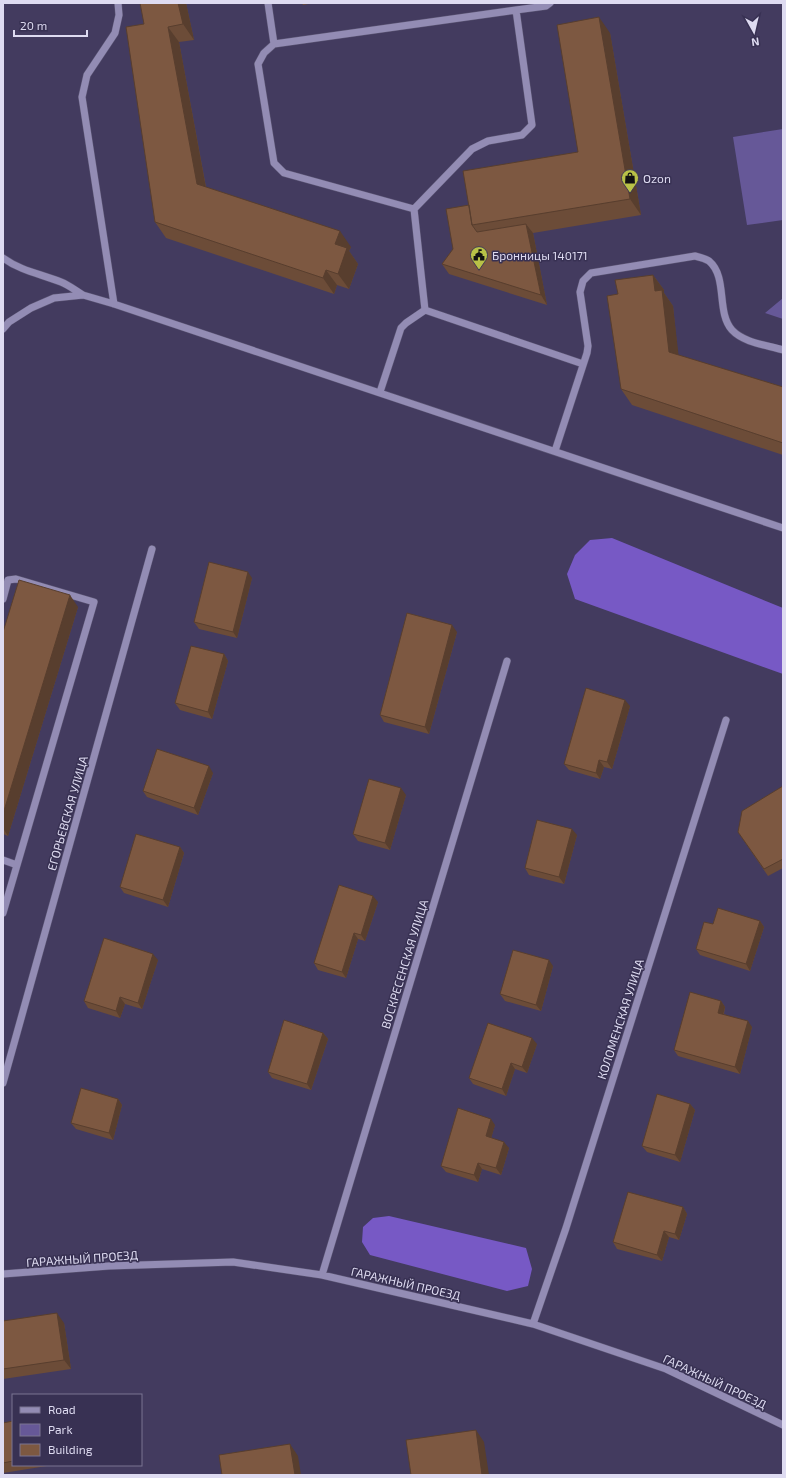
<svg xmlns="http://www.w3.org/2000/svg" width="786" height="1478" font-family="'Exo 2',sans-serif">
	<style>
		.green { fill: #665898 }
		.forest { fill: #7759c5 }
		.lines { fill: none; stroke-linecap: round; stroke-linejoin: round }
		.minor-casing { stroke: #5c5674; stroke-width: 8 }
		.minor { stroke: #938cb4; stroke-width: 7 }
		.wall { fill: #6c4c38 }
		.shaded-wall { fill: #583e2e }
		.building { fill: #7d5841; stroke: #583e2e }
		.labels { text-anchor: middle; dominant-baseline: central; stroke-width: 3; stroke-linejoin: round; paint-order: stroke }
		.poi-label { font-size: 12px; fill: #dedbf1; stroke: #383153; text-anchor: start }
		.street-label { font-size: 12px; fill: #dedbf1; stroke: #383153 }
	</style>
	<rect width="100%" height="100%" fill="#433b5f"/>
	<path class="green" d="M783 129V220L747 225 733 137Z
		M783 298V319L765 313Z"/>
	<path class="forest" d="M612 538 783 608V674L575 599 567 574 575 555 590 540Z
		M389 1216 526 1248 532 1269 528 1286 507 1291 370 1255 362 1242 363 1227 373 1218Z"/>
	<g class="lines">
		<g class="minor-casing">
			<path id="minor" d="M268 3 274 44
				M516 10 546 6 550 3
				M414 209 284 173 274 163 258 64 264 53 274 44 516 10 532 125 522 135 488 141 472 149 414 209 425 310 583 364
				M3 258C21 271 41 274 61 282 69 285 76 291 83 295
				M114 304 82 97 87 75 115 33 119 15 118 3
				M3 329 9 322 31 308 54 298 83 295 114 304 783 528
				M380 392 401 328 406 323 425 310
				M555 451 587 353 588 346 580 292 583 281 591 273 695 256C699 257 706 259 709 261 728 277 716 312 732 330 744 343 767 345 783 350
				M3 599 8 580 16 579 94 602 3 913
				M3 860 17 865
				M3 1083 152 549
				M3 1274 109 1266 233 1262 322 1275 533 1324 666 1369 783 1425
				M322 1275 507 661
				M533 1324 566 1228 726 720"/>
		</g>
		<use href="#minor" class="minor"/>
	</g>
	<path class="wall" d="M186 3 194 40 179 42 206 187 351 247 349 251 358 264 349 289 337 285 334 294 166 238 155 222 144 24Z
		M302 3H314L303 5Z
		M610 33 641 215 533 233 547 305 449 274 442 264 453 249 469 205 578 152Z
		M653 275 664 290V293L673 306 678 355 783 387V455L632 405 621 389 618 294Z
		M252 578 237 638 199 629 194 622Z
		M78 607 8 836 3 834V632Z
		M457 632 429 734 384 722 380 715Z
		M224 654 228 661 212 719 180 710 175 703Z
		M630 706 612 769 604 767 600 779 569 770 564 764Z
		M213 773 198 815 147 797 143 791Z
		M783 786V868L768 876 738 832Z
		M406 795 390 850 358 841 353 834Z
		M577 835 564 884 529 875 525 868Z
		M180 847 184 853 168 907 124 893 120 887Z
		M378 902 365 941 358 939 346 978 318 970 314 963Z
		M760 921 764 927 750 971 700 955 696 949 713 924Z
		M158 960 142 1009 125 1004 120 1018 88 1008 84 1001Z
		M553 966 541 1011 505 1001 500 994Z
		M721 1001 725 1007 724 1014 752 1027 740 1074 678 1056 674 1050Z
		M323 1033 328 1039 311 1090 272 1078 268 1072Z
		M537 1044 527 1073 515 1069 506 1096 473 1084 469 1078Z
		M118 1099 122 1105 113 1140 76 1129 71 1123Z
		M690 1104 695 1110 680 1162 647 1152 642 1146Z
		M495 1125 491 1138 509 1148 501 1175 482 1169 478 1182 446 1172 441 1166Z
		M683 1207 687 1214 679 1240 669 1237 662 1261 617 1249 613 1242Z
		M3 1321 64 1323 71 1369 3 1379Z
		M13 1421V1465H53L3 1473V1423Z"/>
	<path class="shaded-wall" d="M178 3H186L194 40 183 24Z
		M599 17 610 33 641 215 630 199Z
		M168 27 179 42 208 199 197 184Z
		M526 224 533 233 547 305 541 295Z
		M340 231 351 247 349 251 358 264 349 289 338 274 335 244Z
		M326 270 337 285 334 294 323 278Z
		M653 275 664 290V293L673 306 680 368 669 352 655 291Z
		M248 572 252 578 237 638 233 632Z
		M70 595 78 607 8 836 3 828V814Z
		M452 625 457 632 429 734 425 727Z
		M224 654 228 661 212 719 208 712Z
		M625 700 630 706 612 769 607 762Z
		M599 760 604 767 600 779 596 773Z
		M209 766 213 773 198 815 194 808Z
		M401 788 406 795 390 850 385 843Z
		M572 829 577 835 564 884 559 877Z
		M180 847 184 853 168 907 163 900Z
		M373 896 378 902 365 941 361 935Z
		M760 921 764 927 750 971 746 964Z
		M354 933 358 939 346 978 342 972Z
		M153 954 158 960 142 1009 138 1003Z
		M549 960 553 966 541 1011 536 1005Z
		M120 997 125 1004 120 1018 116 1011Z
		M721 1001 725 1007 722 1019 718 1013Z
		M748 1021 752 1027 740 1074 735 1067Z
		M323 1033 328 1039 311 1090 307 1084Z
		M532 1038 537 1044 527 1073 522 1067Z
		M511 1063 515 1069 506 1096 502 1089Z
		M118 1099 122 1105 113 1140 109 1133Z
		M690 1104 695 1110 680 1162 675 1155Z
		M491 1119 495 1125 490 1142 486 1136Z
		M504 1142 509 1148 501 1175 496 1168Z
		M478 1163 482 1169 478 1182 474 1175Z
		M683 1207 687 1214 679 1240 675 1234Z
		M664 1231 669 1237 662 1261 657 1255Z
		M57 1313 64 1323 71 1369 64 1360Z
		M476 1430 484 1442 489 1475H482Z
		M290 1444 298 1456 301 1475H295Z"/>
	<path class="building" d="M140 3H178L183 24 168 27 197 184 340 231 335 244 347 248 338 274 326 270 323 278 155 222 126 27 144 24Z
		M599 17 630 199 472 225 463 171 578 152 557 25Z
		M469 205 472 225 477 232 526 224 541 295 442 264 453 249 446 209Z
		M653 275 655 291 662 290 669 352 783 387V443L621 389 607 296 618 294 615 280Z
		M209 562 248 572 233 632 194 622Z
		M19 580 70 595 3 814V632Z
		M407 613 452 625 425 727 380 715Z
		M191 646 224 654 208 712 175 703Z
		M586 688 625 700 607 762 599 760 596 773 564 764Z
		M157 749 209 766 194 808 143 791Z
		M369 779 401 788 385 843 353 834Z
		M783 786V859L764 869 738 832 742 811Z
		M537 820 572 829 559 877 525 868Z
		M136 834 180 847 163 900 120 887Z
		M339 885 373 896 361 935 354 933 342 972 314 963Z
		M718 908 760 921 746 964 696 949 704 922 713 924Z
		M104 938 153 954 138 1003 120 997 116 1011 84 1001Z
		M513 950 549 960 536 1005 500 994Z
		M690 992 721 1001 718 1013 748 1021 735 1067 674 1050Z
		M284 1020 323 1033 307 1084 268 1072Z
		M488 1023 532 1038 522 1067 511 1063 502 1089 469 1078Z
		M81 1088 118 1099 109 1133 71 1123Z
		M657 1094 690 1104 675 1155 642 1146Z
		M458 1108 491 1119 486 1136 504 1142 496 1168 478 1163 474 1175 441 1166Z
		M628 1192 683 1207 675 1234 664 1231 657 1255 613 1242Z
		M57 1313 64 1360 3 1369V1321Z
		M13 1421V1461L3 1463V1423Z
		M476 1430 482 1475H411L406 1440Z
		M290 1444 295 1475H222L219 1455Z"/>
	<defs>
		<g id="shop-pin" transform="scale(0.9)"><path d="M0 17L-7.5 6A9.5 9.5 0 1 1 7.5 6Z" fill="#b8c147" stroke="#383153"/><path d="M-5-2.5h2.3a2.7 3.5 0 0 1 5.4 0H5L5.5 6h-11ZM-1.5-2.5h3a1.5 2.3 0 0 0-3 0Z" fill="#111"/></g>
		<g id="civic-pin" transform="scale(0.9)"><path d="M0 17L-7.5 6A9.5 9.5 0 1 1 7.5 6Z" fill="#b8c147" stroke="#383153"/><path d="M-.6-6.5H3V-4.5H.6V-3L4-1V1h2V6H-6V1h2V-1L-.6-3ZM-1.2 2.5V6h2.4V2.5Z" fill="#111"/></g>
	</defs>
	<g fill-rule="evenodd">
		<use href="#shop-pin" x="630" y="178"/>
		<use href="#civic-pin" x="479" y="255"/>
	</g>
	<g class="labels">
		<g class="poi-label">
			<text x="643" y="178">Ozon</text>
			<text x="492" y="255">Бронницы 140171</text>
		</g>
		<g class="street-label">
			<text transform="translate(67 813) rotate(-74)">ЕГОРЬЕВСКАЯ УЛИЦА</text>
			<text transform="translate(404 964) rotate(-73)">ВОСКРЕСЕНСКАЯ УЛИЦА</text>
			<text transform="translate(620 1019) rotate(-72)">КОЛОМЕНСКАЯ УЛИЦА</text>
			<text transform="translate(82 1258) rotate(-4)">ГАРАЖНЫЙ ПРОЕЗД</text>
			<text transform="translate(406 1283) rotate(13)">ГАРАЖНЫЙ ПРОЕЗД</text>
			<text transform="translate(715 1381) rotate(25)">ГАРАЖНЫЙ ПРОЕЗД</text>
		</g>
	</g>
	<rect width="786" height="1478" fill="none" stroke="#dedbf1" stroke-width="8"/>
	<rect x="12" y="1394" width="130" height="72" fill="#383153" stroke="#7a7592"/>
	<rect x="20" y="1407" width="20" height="6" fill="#938cb4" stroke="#7a7592"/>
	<text x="48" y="1414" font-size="12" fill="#dedbf1">Road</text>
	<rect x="20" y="1424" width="20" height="12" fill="#665898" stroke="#7a7592"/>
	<text x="48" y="1434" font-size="12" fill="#dedbf1">Park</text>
	<rect x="20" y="1444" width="20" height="12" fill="#7d5841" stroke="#7a7592"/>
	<text x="48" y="1454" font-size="12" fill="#dedbf1">Building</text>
	<g transform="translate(754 32) rotate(172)" stroke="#383153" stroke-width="3" paint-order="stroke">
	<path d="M0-3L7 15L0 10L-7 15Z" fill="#dedbf1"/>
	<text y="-6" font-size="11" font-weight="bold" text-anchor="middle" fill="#dedbf1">N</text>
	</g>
	<path d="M14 30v6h73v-6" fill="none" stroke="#dedbf1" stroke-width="2"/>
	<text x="20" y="30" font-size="12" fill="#dedbf1" stroke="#383153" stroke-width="3" paint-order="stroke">20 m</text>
</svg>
